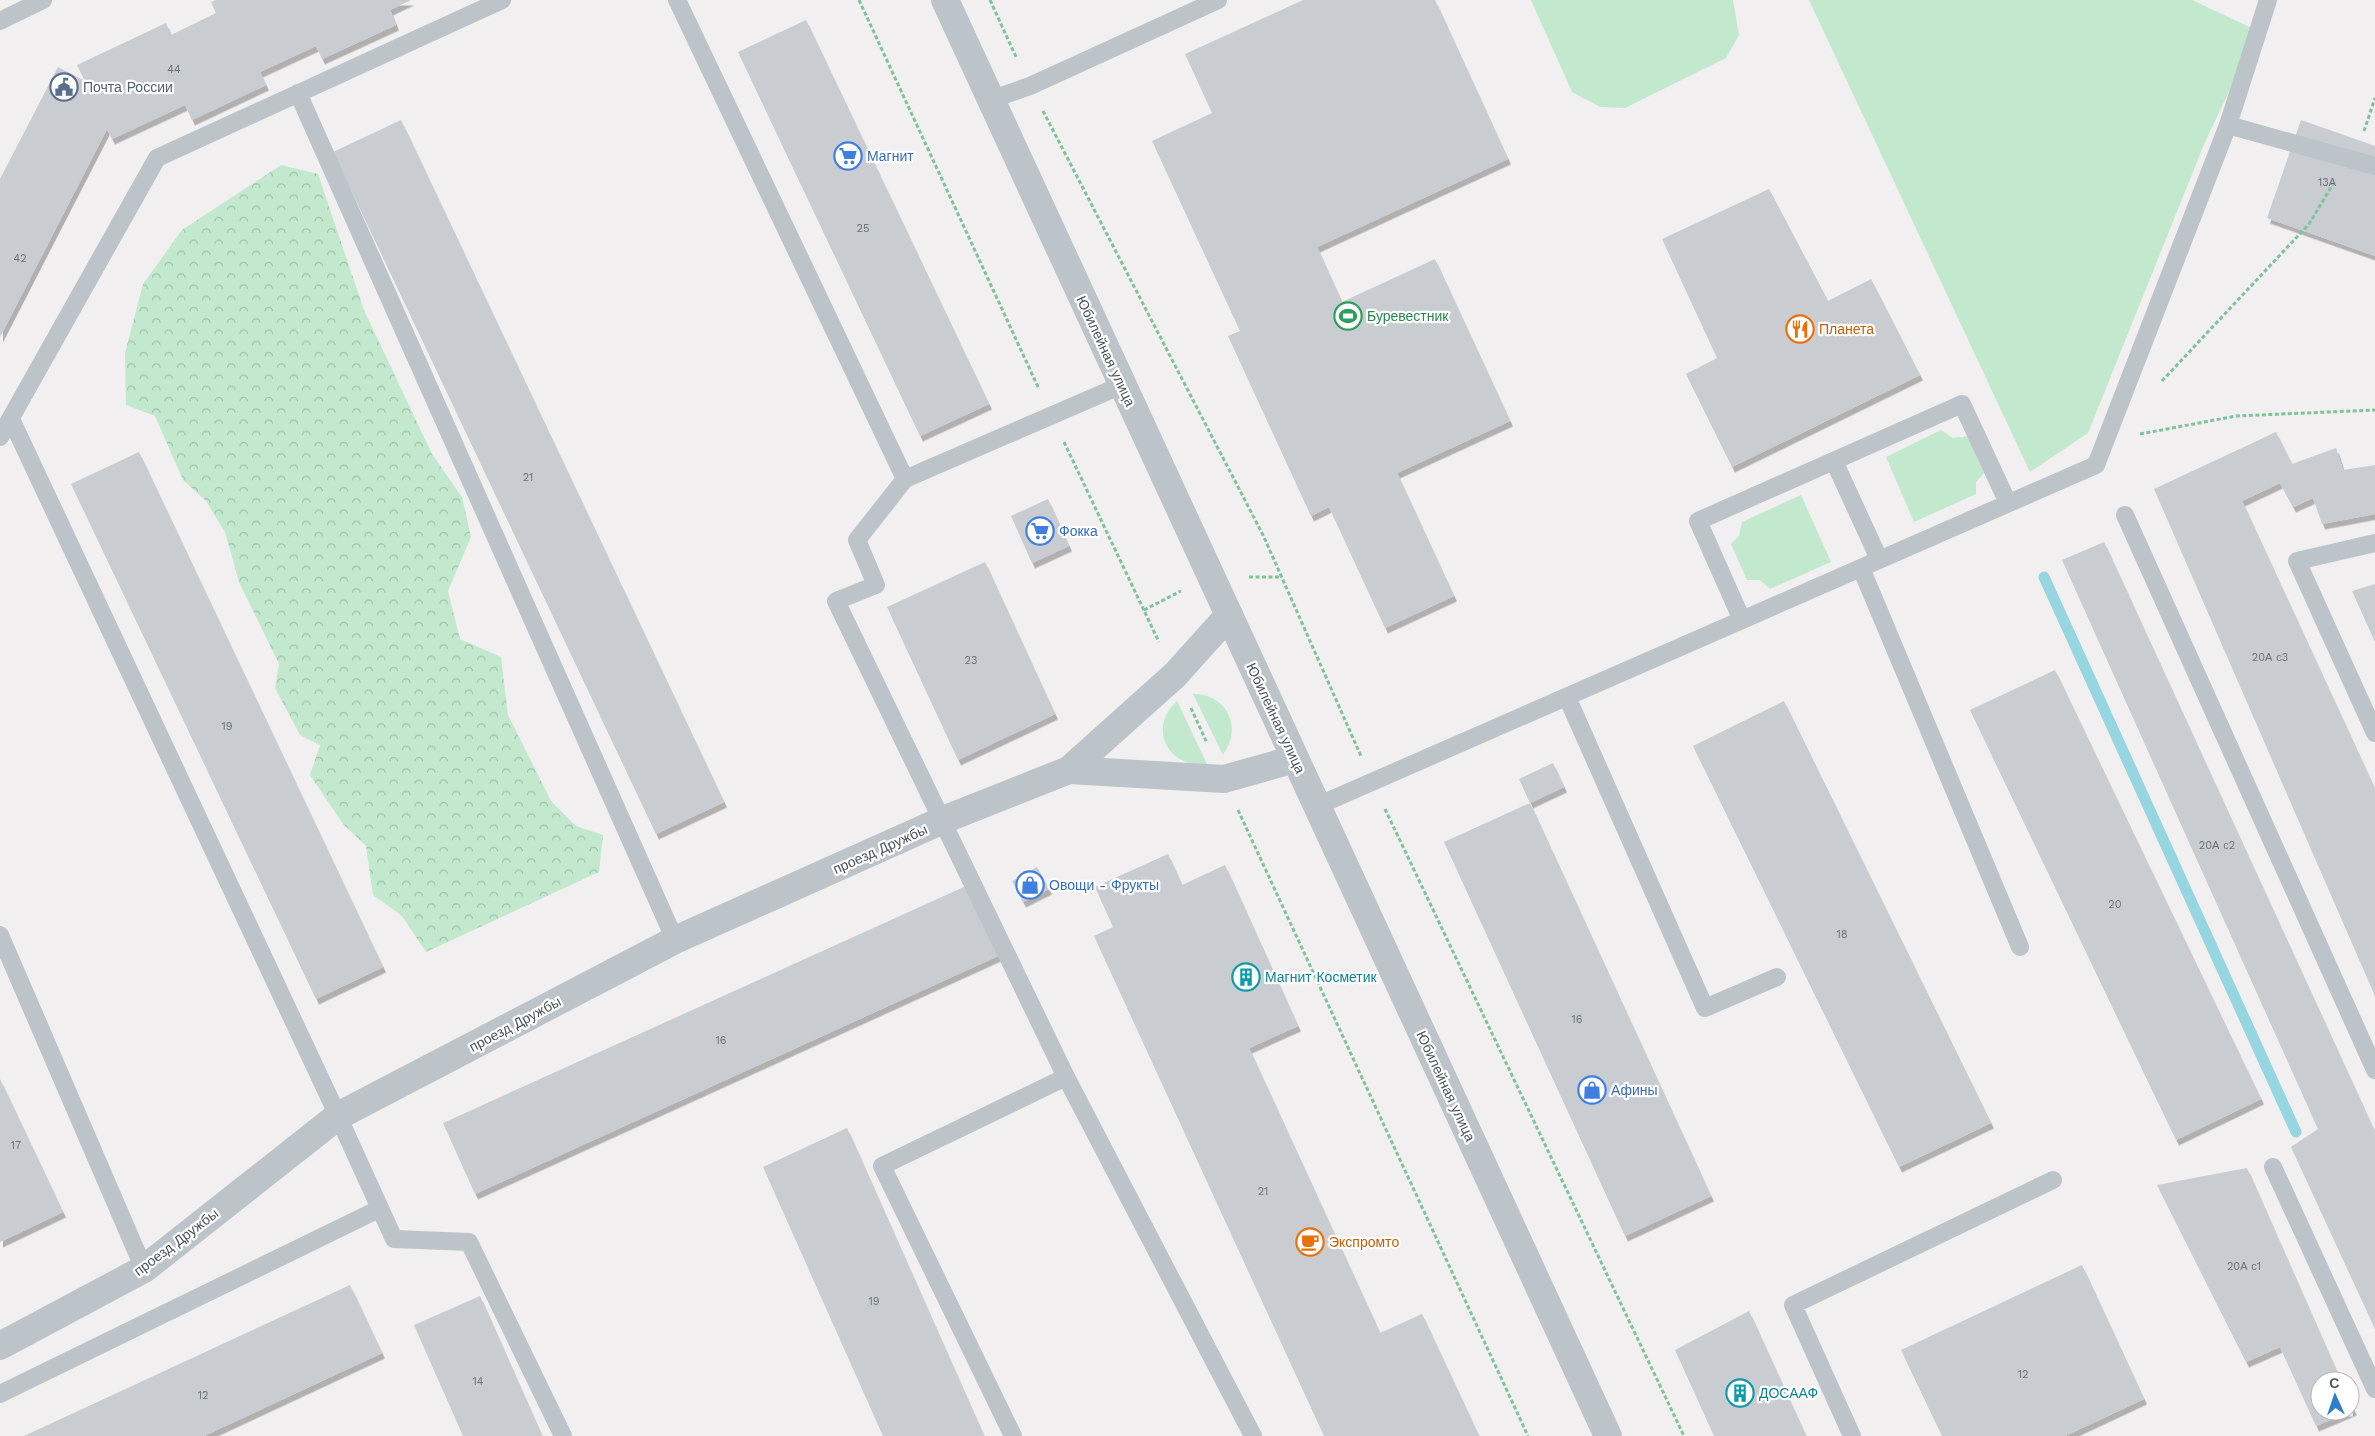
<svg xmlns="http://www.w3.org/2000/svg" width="2375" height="1436" font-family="'Work Sans',sans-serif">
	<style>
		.green { fill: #c2e9ce }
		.forest { fill: url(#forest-crowns) }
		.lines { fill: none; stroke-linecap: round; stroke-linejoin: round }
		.stream { stroke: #95d6e1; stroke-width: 11 }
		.building { fill: #c9ccd0; filter: url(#shadow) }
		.path { stroke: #7fc39c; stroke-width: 3; stroke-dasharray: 4 2.5; stroke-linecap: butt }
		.service { stroke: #bcc4c9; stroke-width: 18 }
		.minor { stroke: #bcc4c9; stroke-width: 28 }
		.tertiary { stroke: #bcc4c9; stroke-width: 28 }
		.labels { text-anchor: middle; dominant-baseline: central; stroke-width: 4.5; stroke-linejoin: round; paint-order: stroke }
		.number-label { font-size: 11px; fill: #697177 }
		.service-label { font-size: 14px; fill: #4e5e75; stroke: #fff; text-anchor: start }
		.shop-label { font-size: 14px; fill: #366cbe; stroke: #fff; text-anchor: start }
		.leisure-label { font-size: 14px; fill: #27864d; stroke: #fff; text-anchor: start }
		.food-label { font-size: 14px; fill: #c56008; stroke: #fff; text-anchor: start }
		.street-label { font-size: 14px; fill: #495359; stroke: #fff }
		.culture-label { font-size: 14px; fill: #0d838f; stroke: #fff; text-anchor: start }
	</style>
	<defs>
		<pattern id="forest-crowns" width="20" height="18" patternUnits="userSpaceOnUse" patternTransform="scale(1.25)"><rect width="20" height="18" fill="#c2e9ce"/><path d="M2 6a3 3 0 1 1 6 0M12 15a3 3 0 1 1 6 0" fill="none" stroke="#a0bfaa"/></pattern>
		<filter id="shadow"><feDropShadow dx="3" dy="5.5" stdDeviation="0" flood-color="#0004"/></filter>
	</defs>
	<rect width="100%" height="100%" fill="#f1efef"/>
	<path class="green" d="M1531 0H1733L1739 35 1726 58 1625 108 1600 107 1572 92Z
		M1809 0H2192L2258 31 2205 142 2088 433 2030 472Z
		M1941 430 1953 438 1968 436 1984 473 1976 482V494L1914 522 1886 457Z
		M1801 495 1831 562 1770 589 1760 580H1747L1731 544 1739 536 1742 522Z
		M1193 694C1217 693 1236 713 1231 737 1230 744 1226 749 1223 755Z
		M1177 701 1207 764C1168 769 1147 728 1177 701Z"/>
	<path class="forest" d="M281 165 318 174 364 310 432 454 462 497 471 537 448 591 460 639 501 657 508 715 551 801 576 826 603 835 599 872 426 952 402 916 373 895 366 846 343 824 310 775 320 745 300 735 275 688 279 664 239 582 225 532 206 501 183 480 155 416 126 405 125 353 143 284 182 230Z"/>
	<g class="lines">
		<path class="stream" d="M2044 577 2296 1132"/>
	</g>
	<path class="building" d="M216 0H411L390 10 396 25 322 59 316 46 260 72 266 85 192 120 185 105 112 139 107 129 0 337V179L58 67 85 81 77 65 166 23 171 35 216 13 211 2Z
		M1303 0H1435L1508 159 1317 247 1342 302 1435 259 1510 421 1397 473 1454 596 1385 628 1329 507 1311 516 1228 336 1240 331 1152 141 1212 113 1185 54Z
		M806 20 989 404 920 436 738 52Z
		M401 120 724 802 656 834 333 152Z
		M2301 120 2375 146V256L2267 218Z
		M1769 189 1828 301 1871 279 1920 375 1732 467 1686 374 1717 358 1662 239Z
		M2276 432 2292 464 2336 448 2343 470 2375 465V514L2322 524 2313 498 2293 507 2280 483 2242 501 2375 789V996L2154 489Z
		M139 452 383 967 316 999 71 484Z
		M1048 499 1069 546 1032 563 1011 516Z
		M2104 542 2375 1132V1329L2291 1147 2318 1129 2062 560Z
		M985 562 1055 714 958 760 887 607Z
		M2375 584V642L2352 591Z
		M2055 670 2261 1099 2176 1140 1970 710Z
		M1784 701 1991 1123 1899 1167 1693 746Z
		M1553 763 1564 787 1530 803 1519 779Z
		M1530 803 1711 1196 1625 1236 1444 842Z
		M1168 854 1182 885 1225 865 1298 1026 1249 1048 1380 1333 1422 1314 1479 1436H1324L1094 936 1113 927 1095 887Z
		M1037 867 1049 889 1023 902 1012 881Z
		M966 886 998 956 475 1194 443 1123Z
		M0 1079 63 1212 0 1242Z
		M847 1128 984 1436H883L763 1167Z
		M2247 1168 2341 1381H2320V1411H2350V1402L2354 1410 2316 1426 2280 1347 2246 1362 2157 1185Z
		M2082 1265 2144 1399 2065 1436H1942L1901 1350Z
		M350 1285 382 1353 204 1436H24Z
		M480 1296 542 1436H463L414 1325Z
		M1749 1311 1806 1436H1714L1675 1350Z"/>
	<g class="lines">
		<path class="path" d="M859 0 1039 389
			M990 0 1017 59
			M1043 111 1263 535 1361 756
			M2364 131 2375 98
			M2162 381 2309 224 2333 184
			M2140 434 2236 416 2375 410
			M1064 442 1159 642
			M1249 577H1282
			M1144 610 1181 591
			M1191 708 1207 743
			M1385 809 1684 1436
			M1238 810 1528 1436"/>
		<path class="service" d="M677 0 905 479
			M0 21 43 0
			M298 93 675 940
			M990 100 1030 86 1218 0
			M2228 125 2375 166
			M1122 385 905 479 857 540 876 585 836 601 1066 1077 1253 1436
			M11 419 338 1116 394 1239 469 1242 563 1436
			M0 437 157 158 502 0
			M1834 461 1879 559
			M2125 515 2375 1070
			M2375 543 2297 561 2375 733
			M1861 568 2020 947
			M1742 620 1698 521 1962 404 2008 503
			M1567 697 1705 1008 1777 977
			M1317 806 2096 465 2228 125 2268 0
			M0 935 144 1269
			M2273 1167 2375 1389
			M0 1394 379 1209
			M1013 1436 882 1166 1066 1077
			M1852 1436 1793 1305 2053 1180"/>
		<path class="minor" d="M1069 770 1224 779 1295 759
			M0 1346 144 1269 338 1116 675 940 943 820 1069 770 1175 675 1229 615"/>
		<path class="tertiary" d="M945 0 1608 1436"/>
	</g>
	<defs>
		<g id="civic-ring" transform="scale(1.4375)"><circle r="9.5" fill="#fff" stroke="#5c6f8a" stroke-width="1.5"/><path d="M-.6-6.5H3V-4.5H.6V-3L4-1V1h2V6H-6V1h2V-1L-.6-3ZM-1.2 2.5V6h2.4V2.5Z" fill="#5c6f8a"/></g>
		<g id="supermarket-ring" transform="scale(1.4375)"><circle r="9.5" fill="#fff" stroke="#3f7fe0" stroke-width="1.5"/><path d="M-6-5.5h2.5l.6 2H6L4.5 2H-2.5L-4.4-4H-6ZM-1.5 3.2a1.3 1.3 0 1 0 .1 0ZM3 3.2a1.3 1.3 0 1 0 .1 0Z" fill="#3f7fe0"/></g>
		<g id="stadium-ring" transform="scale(1.4375)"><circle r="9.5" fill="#fff" stroke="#2e9e5b" stroke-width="1.5"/><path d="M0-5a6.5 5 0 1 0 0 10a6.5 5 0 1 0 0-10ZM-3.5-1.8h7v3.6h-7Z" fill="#2e9e5b"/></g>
		<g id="restaurant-ring" transform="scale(1.4375)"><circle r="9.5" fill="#fff" stroke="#e8710a" stroke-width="1.5"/><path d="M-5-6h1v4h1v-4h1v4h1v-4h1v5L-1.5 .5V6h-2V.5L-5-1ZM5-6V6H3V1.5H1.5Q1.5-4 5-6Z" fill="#e8710a"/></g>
		<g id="shop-ring" transform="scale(1.4375)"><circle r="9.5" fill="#fff" stroke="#3f7fe0" stroke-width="1.5"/><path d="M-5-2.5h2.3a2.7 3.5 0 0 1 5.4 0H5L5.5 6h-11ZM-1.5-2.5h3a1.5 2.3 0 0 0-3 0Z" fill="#3f7fe0"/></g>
		<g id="building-ring" transform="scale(1.4375)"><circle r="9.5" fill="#fff" stroke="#0f9aa8" stroke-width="1.5"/><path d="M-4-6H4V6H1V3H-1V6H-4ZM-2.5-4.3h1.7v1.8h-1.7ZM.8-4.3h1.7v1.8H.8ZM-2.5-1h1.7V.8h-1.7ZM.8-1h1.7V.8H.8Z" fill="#0f9aa8"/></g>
		<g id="cafe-ring" transform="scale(1.4375)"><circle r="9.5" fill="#fff" stroke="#e8710a" stroke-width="1.5"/><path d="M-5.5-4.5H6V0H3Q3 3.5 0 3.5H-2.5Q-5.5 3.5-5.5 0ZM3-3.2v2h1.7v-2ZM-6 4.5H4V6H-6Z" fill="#e8710a"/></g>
	</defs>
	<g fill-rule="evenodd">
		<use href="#civic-ring" x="64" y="87"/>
		<use href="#supermarket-ring" x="848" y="156"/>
		<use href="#stadium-ring" x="1348" y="316"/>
		<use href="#restaurant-ring" x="1800" y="329"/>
		<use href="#supermarket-ring" x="1040" y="531"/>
		<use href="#shop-ring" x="1030" y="885"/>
		<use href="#building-ring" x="1246" y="977"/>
		<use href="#shop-ring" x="1592" y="1090"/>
		<use href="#cafe-ring" x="1310" y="1242"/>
		<use href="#building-ring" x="1740" y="1393"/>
	</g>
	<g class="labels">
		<g class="number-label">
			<text x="174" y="69">44</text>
			<text x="2327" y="182">13А</text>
			<text x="863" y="228">25</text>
			<text x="20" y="258">42</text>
			<text x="528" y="477">21</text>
			<text x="2270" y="657">20А с3</text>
			<text x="971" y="660">23</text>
			<text x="227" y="726">19</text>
			<text x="2217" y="845">20А с2</text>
			<text x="2115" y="904">20</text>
			<text x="1842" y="934">18</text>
			<text x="1577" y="1019">16</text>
			<text x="721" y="1040">16</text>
			<text x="16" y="1145">17</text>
			<text x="1263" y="1191">21</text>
			<text x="2244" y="1266">20А с1</text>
			<text x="874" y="1301">19</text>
			<text x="2023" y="1374">12</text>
			<text x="478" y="1381">14</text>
			<text x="203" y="1395">12</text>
		</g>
		<g class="service-label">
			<text x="83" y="87">Почта России</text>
		</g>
		<g class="shop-label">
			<text x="867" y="156">Магнит</text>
			<text x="1059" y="531">Фокка</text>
			<text x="1049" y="885">Овощи - Фрукты</text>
			<text x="1611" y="1090">Афины</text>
		</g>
		<g class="leisure-label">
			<text x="1367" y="316">Буревестник</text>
		</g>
		<g class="food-label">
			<text x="1819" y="329">Планета</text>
			<text x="1329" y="1242">Экспромто</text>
		</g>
		<g class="street-label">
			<text transform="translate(1106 351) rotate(65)">Юбилейная улица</text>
			<text transform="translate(1276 718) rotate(65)">Юбилейная улица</text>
			<text transform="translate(880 849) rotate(-24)">проезд Дружбы</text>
			<text transform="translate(515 1024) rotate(-28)">проезд Дружбы</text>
			<text transform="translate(1446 1086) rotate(65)">Юбилейная улица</text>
			<text transform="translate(176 1242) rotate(-37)">проезд Дружбы</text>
		</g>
		<g class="culture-label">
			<text x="1265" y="977">Магнит Косметик</text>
			<text x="1759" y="1393">ДОСААФ</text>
		</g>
	</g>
	<g transform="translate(2335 1396) rotate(357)"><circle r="24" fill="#ffffff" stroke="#b6babd"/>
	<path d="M0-4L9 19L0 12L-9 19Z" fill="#307eca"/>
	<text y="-8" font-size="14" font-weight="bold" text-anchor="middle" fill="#495359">С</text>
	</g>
</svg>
